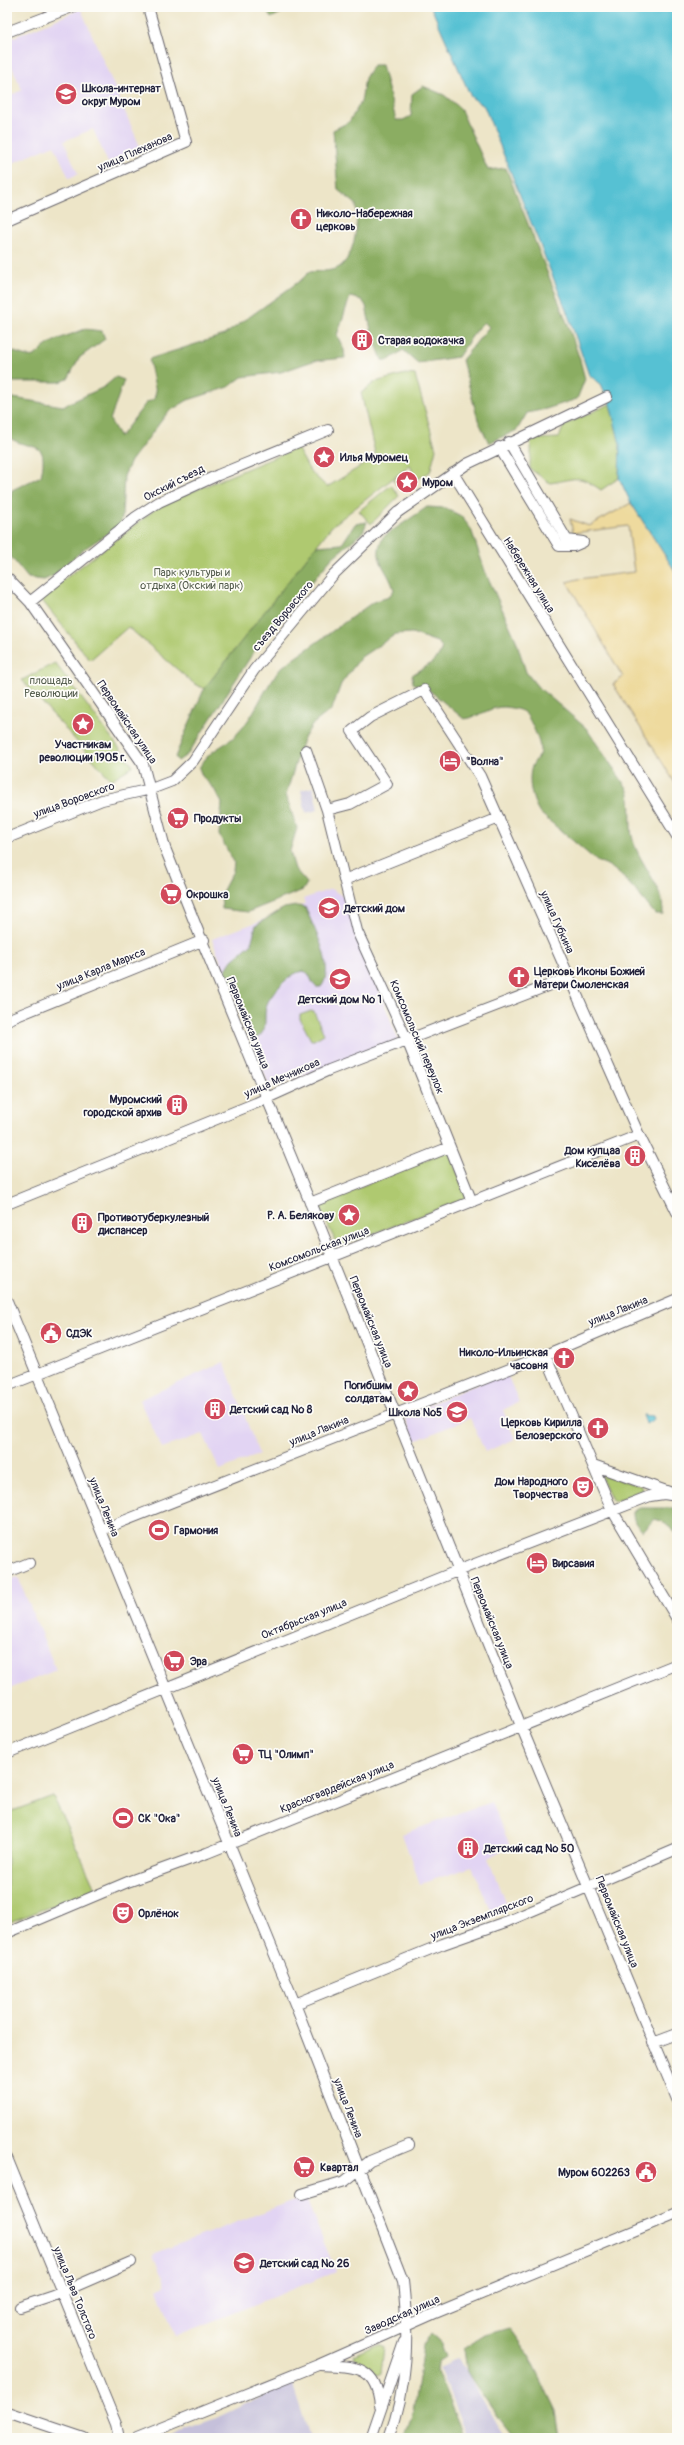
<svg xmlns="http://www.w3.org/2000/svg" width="684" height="2445" font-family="Pangolin,sans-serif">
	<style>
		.built { fill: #e2d4f3 }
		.industrial { fill: #c5c0da }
		.green { fill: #afc96f; stroke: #687655 }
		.forest { fill: #8bad62; stroke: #56684e }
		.sand { fill: #eeda9e; stroke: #887e6c }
		.water { fill: #57c1d3; stroke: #3c7287 }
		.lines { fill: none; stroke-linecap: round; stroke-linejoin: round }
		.minor-casing { stroke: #69666c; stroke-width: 12 }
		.minor { stroke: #fff; stroke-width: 10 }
		.labels { text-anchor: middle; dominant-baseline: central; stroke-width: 3.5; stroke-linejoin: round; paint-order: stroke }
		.poi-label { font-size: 11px; font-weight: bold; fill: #22223b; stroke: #fdfcf7; text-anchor: start }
		.street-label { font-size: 11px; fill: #22223b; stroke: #fdfcf7 }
		.park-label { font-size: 11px; fill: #535c4d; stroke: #fdfcf7 }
	</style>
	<rect width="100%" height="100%" fill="#fdfcf7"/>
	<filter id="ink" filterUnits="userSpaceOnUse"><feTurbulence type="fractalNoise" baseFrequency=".025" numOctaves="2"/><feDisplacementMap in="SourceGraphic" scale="8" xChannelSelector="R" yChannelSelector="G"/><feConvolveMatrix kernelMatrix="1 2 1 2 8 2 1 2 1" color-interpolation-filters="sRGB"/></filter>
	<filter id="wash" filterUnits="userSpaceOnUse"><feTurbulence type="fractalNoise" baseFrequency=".012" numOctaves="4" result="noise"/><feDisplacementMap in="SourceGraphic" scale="16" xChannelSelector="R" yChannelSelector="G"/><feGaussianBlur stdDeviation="0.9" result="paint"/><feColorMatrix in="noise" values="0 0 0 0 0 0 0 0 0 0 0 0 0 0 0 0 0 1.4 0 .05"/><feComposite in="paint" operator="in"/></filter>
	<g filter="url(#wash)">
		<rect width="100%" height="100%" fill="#ede5c8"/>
		<path class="built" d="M81 9 141 149 108 163 93 129 64 141 78 174 69 178 54 145 8 165 7 97 22 90 7 55V40Z
			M331 889 344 897 398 1040 270 1088 212 939 305 904 303 899Z
			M224 1362 259 1454 220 1470 203 1434 162 1448 139 1400Z
			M506 1372 519 1402 503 1410 515 1439 485 1452 470 1418 415 1441 404 1415Z
			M18 1577 56 1670 7 1690V1581Z
			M492 1802 510 1846 488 1858 507 1908 492 1913 472 1867 420 1884 402 1834Z
			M305 2196 336 2272 175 2336 158 2289 165 2285 153 2254Z"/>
		<path class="industrial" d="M313 787 318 810 306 813 301 790Z
			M459 2358 501 2432 504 2438H467L439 2367Z
			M292 2382 310 2438H170L185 2429 214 2419Z"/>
		<path class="green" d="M405 374 415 375 436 449 430 472 416 480 410 465 332 526 204 689 192 682 128 627 90 660 40 598 162 504 297 448 310 471 327 487 376 457 361 393 375 382Z
			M610 404 620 444 619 478 601 490C576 473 578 479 550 483L530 469C529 459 533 451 530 442L537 439 559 438 564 425Z
			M407 469 405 481 399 489 393 480Z
			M391 485 399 496 371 524 359 511Z
			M55 663 133 766 111 780 22 680Z
			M311 1011 314 1012 324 1034 314 1040H311L300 1019V1015Z
			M449 1150 467 1198 338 1247 318 1204Z
			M603 1475 641 1486 642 1490 616 1501 612 1500 601 1476Z
			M53 1796 96 1890 7 1923V1813Z
			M378 2344 384 2347 381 2373 378 2375 361 2361 354 2358 353 2355Z"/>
		<path class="forest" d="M265 7H293L271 18Z
			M373 65H382L396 120H403L411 116 412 94 423 86 444 95 460 108 488 170 506 168 568 325 580 360 585 379 577 399 546 409 527 413 517 430 489 443 478 420 462 360 489 327 484 322 477 329 458 357 418 363 403 350 389 360H382L371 330 366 306 362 300 350 297 337 335 344 350 345 358 313 361 281 372 242 377 229 387 188 400 168 412 131 461 124 476 122 518 119 526 84 549 53 576 44 580 28 578 7 552V514L12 490 41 476C50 436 29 453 7 436V397L63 406 104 387 116 377 124 380 110 420 120 437 146 403 154 399 156 392 149 359 224 335 301 280 309 272C319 271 335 272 342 265 356 251 358 222 356 204L338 190 333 130 349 122 361 102 365 78Z
			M85 329 102 331 105 339 79 358 68 379 60 382H7V349C44 364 28 354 56 340 65 336 76 333 85 329Z
			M427 507 445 508 461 516 471 529 485 571 516 640 526 672 537 686 586 728 627 788C634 804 628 823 633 840 640 865 664 886 663 914H655C643 900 616 863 598 862L540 813C532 801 527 781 532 766 535 760 540 756 540 750 541 743 530 718 525 713 520 709 511 708 505 707 490 706 478 718 464 719L429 690 413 683 412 675C424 667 439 662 442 647L437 642 412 633 396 634 361 657 341 684 332 709 313 724 303 739 286 795 297 828 290 851 292 859 295 869 307 883 303 890 248 912 222 909 221 894 233 871 234 862 219 835 222 803 214 789 202 776 199 768C211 748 219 750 235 736 255 717 263 688 282 667L373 602 389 597 394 590C388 568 371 561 383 537Z
			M367 522 363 532 332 558 255 650 188 754 178 761 175 757 204 689 316 546 342 544 355 524Z
			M297 906 305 907C313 927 337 968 321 987H316C311 983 311 975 306 972 294 967 271 994 267 1004 262 1017 270 1029 257 1038H253L245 1028 236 997 225 971 232 960 251 944 256 925 284 908Z
			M640 1508H677V1534L662 1521 654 1519 643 1531C635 1525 633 1520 633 1511Z
			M509 2328 530 2357 556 2411 560 2438H514L501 2422 467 2372 464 2348 485 2335Z
			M431 2333 440 2341 446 2357 438 2362 437 2371 464 2438H404L413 2412 423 2346Z"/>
		<path class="sand" d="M631 503 677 574V786L613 684 623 677 567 582 578 579 634 572 628 526 573 533 570 519 589 526Z"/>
		<path class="water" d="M431 7H677V574L631 503 619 478 620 444 610 404 601 384 589 375 567 312 484 106 471 97Z
			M643 1415 653 1416 654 1419 646 1424Z"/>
	</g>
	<g filter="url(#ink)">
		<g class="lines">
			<g class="minor-casing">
				<path id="minor" d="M7 32 72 7
					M7 220 186 142 148 7
					M499 447 559 546H574L583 542 567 540 509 442
					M453 473 677 836
					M7 578 30 602 143 764 165 848 202 941 321 1229 521 1726 677 2099
					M30 602 136 517 159 502 218 475 328 430
					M306 750 327 810 357 931 407 1040 472 1202
					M327 810 350 804 387 784 352 731 370 717 424 690 480 776 639 1135 677 1212
					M7 838 102 800 151 789 172 781 193 761 254 670 333 575 398 512 467 464 607 397
					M344 880 499 818
					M7 1020 204 940
					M310 1203 450 1147
					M7 1204 256 1103 329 1070 568 978
					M7 1301 295 2004 403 2281C409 2335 408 2387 389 2438
					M545 1354 612 1510 677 1619
					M7 1386 639 1135
					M593 1465 669 1492
					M101 1530 545 1355 677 1299
					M7 1572 29 1563
					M7 1753 457 1571 650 1496 664 1494 677 1496
					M7 1933 130 1881 207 1853 677 1664
					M295 2004 443 1944 508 1921 677 1849
					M653 2043 677 2034
					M7 2158 116 2424 119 2438
					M302 2194 345 2181 370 2161 409 2145
					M20 2307 53 2296 131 2262
					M320 2365C354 2367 376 2364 380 2405
					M7 2412 84 2438
					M137 2438 318 2365 433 2314 677 2213
					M371 2438 404 2342"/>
			</g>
			<use href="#minor" class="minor"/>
		</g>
	</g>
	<defs>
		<g id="school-disc" transform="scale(1.15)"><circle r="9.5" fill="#d1495b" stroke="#fdfcf7"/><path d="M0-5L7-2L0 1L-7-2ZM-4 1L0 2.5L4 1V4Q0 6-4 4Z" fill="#fff"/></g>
		<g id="church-disc" transform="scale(1.15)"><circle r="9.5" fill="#d1495b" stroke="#fdfcf7"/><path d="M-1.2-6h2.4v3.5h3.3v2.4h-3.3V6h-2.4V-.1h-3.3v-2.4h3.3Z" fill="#fff"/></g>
		<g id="building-disc" transform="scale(1.15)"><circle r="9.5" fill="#d1495b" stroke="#fdfcf7"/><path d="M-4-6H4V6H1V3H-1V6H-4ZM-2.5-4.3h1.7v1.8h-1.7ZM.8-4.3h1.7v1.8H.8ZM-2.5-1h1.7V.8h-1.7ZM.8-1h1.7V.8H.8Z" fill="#fff"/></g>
		<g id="sight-disc" transform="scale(1.15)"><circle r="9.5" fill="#d1495b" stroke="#fdfcf7"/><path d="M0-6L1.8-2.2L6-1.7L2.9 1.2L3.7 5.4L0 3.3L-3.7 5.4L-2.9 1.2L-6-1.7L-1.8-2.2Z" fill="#fff"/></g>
		<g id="hotel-disc" transform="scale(1.15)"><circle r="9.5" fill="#d1495b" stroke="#fdfcf7"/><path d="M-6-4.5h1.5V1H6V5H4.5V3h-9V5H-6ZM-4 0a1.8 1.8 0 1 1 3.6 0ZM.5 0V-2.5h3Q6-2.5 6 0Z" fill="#fff"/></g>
		<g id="supermarket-disc" transform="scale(1.15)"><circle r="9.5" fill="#d1495b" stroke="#fdfcf7"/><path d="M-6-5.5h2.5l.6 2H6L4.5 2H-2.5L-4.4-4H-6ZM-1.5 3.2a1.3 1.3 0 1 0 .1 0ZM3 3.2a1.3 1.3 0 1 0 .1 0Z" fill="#fff"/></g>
		<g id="civic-disc" transform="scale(1.15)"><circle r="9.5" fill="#d1495b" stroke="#fdfcf7"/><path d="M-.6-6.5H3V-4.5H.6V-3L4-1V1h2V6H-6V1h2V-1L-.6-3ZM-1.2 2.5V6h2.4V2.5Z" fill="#fff"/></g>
		<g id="theatre-disc" transform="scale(1.15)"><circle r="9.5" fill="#d1495b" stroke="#fdfcf7"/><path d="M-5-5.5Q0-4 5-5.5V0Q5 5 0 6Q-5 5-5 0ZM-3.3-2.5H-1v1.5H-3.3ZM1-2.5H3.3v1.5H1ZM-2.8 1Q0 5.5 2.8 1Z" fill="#fff"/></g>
		<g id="stadium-disc" transform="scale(1.15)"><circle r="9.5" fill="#d1495b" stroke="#fdfcf7"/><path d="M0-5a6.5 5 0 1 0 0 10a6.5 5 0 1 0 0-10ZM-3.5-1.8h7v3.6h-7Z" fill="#fff"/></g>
	</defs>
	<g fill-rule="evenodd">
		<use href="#school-disc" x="66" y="94"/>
		<use href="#church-disc" x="301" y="219"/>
		<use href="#building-disc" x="362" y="340"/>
		<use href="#sight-disc" x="324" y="457"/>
		<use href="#sight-disc" x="407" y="482"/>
		<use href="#sight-disc" x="83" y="724"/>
		<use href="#hotel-disc" x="450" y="761"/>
		<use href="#supermarket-disc" x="178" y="818"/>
		<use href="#supermarket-disc" x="171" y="894"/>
		<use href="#school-disc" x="329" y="908"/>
		<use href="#church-disc" x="519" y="977"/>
		<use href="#school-disc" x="340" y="979"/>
		<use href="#building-disc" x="177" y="1105"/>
		<use href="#building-disc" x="635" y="1156"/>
		<use href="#sight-disc" x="349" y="1215"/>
		<use href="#building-disc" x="82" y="1223"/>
		<use href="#civic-disc" x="51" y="1333"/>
		<use href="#church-disc" x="564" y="1358"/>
		<use href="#sight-disc" x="408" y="1391"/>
		<use href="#building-disc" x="215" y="1409"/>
		<use href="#school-disc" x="457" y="1412"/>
		<use href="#church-disc" x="598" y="1428"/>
		<use href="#theatre-disc" x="583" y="1487"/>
		<use href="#stadium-disc" x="159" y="1530"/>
		<use href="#hotel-disc" x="537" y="1563"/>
		<use href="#supermarket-disc" x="174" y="1661"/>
		<use href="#supermarket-disc" x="243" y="1754"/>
		<use href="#stadium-disc" x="123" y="1818"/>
		<use href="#building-disc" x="468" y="1848"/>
		<use href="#theatre-disc" x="123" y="1913"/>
		<use href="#supermarket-disc" x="304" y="2167"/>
		<use href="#civic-disc" x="646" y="2172"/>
		<use href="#school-disc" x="244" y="2263"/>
	</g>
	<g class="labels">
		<g class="poi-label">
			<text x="82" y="88">Школа-интернат<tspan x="82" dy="13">округ Муром</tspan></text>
			<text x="316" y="213">Николо-Набережная<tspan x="316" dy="13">церковь</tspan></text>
			<text x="378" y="340">Старая водокачка</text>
			<text x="340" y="457">Илья Муромец</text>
			<text x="422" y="482">Муром</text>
			<text x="83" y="744" text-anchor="middle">Участникам<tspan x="83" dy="13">революции 1905 г.</tspan></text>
			<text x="466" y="761">"Волна"</text>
			<text x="194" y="818">Продукты</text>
			<text x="186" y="894">Окрошка</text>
			<text x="344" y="908">Детский дом</text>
			<text x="534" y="971">Церковь Иконы Божией<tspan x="534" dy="13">Матери Смоленская</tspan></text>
			<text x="340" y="999" text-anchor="middle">Детский дом № 1</text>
			<text x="162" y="1099" text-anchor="end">Муромский<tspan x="162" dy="13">городской архив</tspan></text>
			<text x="620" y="1150" text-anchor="end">Дом купцаа<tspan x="620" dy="13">Киселёва</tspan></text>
			<text x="334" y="1215" text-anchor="end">Р. А. Белякову</text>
			<text x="98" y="1217">Противотуберкулезный<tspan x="98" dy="13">диспансер</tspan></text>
			<text x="66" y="1333">СДЭК</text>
			<text x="548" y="1352" text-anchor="end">Николо-Ильинская<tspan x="548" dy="13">часовня</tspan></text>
			<text x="392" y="1385" text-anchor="end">Погибшим<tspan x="392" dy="13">солдатам</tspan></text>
			<text x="230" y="1409">Детский сад № 8</text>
			<text x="442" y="1412" text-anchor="end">Школа №5</text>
			<text x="582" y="1422" text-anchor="end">Церковь Кирилла<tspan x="582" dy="13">Белозерского</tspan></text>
			<text x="568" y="1481" text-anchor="end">Дом Народного<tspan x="568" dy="13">Творчества</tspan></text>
			<text x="174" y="1530">Гармония</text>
			<text x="552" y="1563">Вирсавия</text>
			<text x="190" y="1661">Эра</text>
			<text x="258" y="1754">ТЦ "Олимп"</text>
			<text x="138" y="1818">СК "Ока"</text>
			<text x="484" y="1848">Детский сад № 50</text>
			<text x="138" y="1913">Орлёнок</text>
			<text x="320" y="2167">Квартал</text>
			<text x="630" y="2172" text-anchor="end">Муром 602263</text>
			<text x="260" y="2263">Детский сад № 26</text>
		</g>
		<g class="street-label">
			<text transform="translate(135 152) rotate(-24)">улица Плеханова</text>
			<text transform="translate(174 483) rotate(-27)">Окский съезд</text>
			<text transform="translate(529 575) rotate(58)">Набережная улица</text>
			<text transform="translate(283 616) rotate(-50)">съезд Воровского</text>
			<text transform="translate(127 722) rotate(56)">Первомайская улица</text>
			<text transform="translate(74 800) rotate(-20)">улица Воровского</text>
			<text transform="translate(557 922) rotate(66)">улица Губкина</text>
			<text transform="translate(101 969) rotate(-22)">улица Карла Маркса</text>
			<text transform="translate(248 1023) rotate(68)">Первомайская улица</text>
			<text transform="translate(417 1037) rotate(67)">Комсомольский переулок</text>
			<text transform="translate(282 1078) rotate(-24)">улица Мечникова</text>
			<text transform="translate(319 1249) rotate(-21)">Комсомольская улица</text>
			<text transform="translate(618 1311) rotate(-22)">улица Лакина</text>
			<text transform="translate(371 1322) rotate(68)">Первомайская улица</text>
			<text transform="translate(319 1431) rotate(-22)">улица Лакина</text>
			<text transform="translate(104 1507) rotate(68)">улица Ленина</text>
			<text transform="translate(304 1619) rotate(-22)">Октябрьская улица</text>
			<text transform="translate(492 1623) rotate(68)">Первомайская улица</text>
			<text transform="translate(337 1787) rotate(-22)">Красногвардейская улица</text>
			<text transform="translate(227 1807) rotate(68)">улица Ленина</text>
			<text transform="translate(482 1917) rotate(-21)">улица Экземплярского</text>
			<text transform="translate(617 1922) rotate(68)">Первомайская улица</text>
			<text transform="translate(348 2108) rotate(69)">улица Ленина</text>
			<text transform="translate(75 2293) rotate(68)">улица Льва Толстого</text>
			<text transform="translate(402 2315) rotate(-24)">Заводская улица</text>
		</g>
		<g class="park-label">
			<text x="192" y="572">Парк культуры и<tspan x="192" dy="13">отдыха (Окский парк)</tspan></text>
			<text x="51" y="680">площадь<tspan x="51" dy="13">Революции</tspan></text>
		</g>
	</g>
	<rect width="684" height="2445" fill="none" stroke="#fdfcf7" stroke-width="24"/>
</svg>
